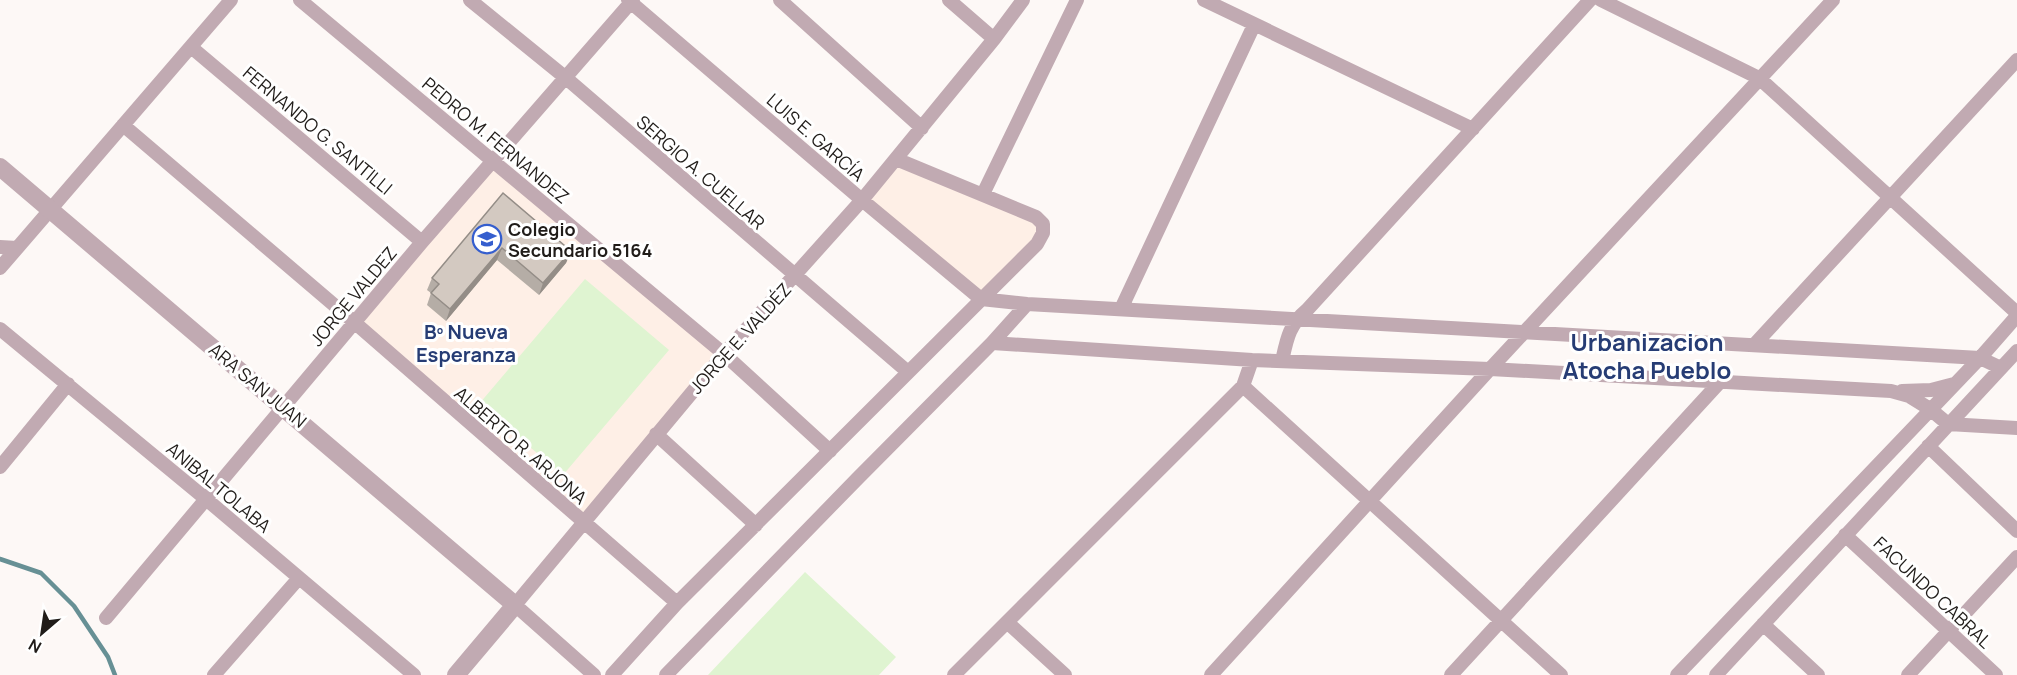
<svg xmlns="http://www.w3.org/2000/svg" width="2017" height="675" font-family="Manrope,sans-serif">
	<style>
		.built { fill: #feefe6 }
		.green { fill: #dff4d1 }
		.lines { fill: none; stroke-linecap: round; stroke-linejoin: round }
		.stream { stroke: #679095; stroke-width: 4.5 }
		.minor { stroke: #c1aab2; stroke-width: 14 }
		.tertiary { stroke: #c1aab2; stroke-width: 18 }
		.wall { fill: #b5ada6 }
		.shaded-wall { fill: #948d87 }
		.building { fill: #d3c9c1; stroke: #948d87; stroke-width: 1.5 }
		.labels { text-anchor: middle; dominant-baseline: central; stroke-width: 6; stroke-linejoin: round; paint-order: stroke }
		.street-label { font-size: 18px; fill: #201c19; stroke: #fff }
		.poi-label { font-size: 18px; font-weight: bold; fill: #201c19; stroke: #fff; text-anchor: start }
		.neighbourhood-label { font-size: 20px; font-weight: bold; fill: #263c74; stroke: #fff }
		.district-label { font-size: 24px; font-weight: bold; fill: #263c74; stroke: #fff }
	</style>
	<rect width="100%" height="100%" fill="#fdf8f6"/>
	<path class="built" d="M896 160 1035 218 1042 233 981 298 863 200Z
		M493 164 721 355 583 521 357 323Z"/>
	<path class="green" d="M585 279 669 350 563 475 479 404Z
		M805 572 896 657 879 675H708Z"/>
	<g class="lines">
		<path class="stream" d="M0 559 41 573 74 606 108 657 115 675"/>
		<path class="minor" d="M300 0 724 354 830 451
			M470 0 566 78 908 372
			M628 0 862 200 981 299 1027 304 1980 358 2001 368
			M780 0 922 128
			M949 0 994 39
			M1204 0 1473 129
			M1601 0 1759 78 2017 313
			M191 47 422 242
			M123 125 354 322 677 603
			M983 194 1077 0
			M0 247 17 248
			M0 268 231 0
			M1121 309 1254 25
			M0 329 206 499 414 675
			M992 343 1252 360 1490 369 1891 391 1909 396 1930 409 1948 424 2017 428
			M1754 345 2017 60
			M1282 361C1287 338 1289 325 1307 310L1590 0
			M1243 386 1561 675
			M1902 391 1931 390 1954 384
			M656 434 756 525
			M1928 446 2017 531
			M0 467 68 384
			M1845 535 1996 675
			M106 618 422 242 633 0
			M1007 622 1065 675
			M1763 624 1818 675
			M214 675 299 578
			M594 675 515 605 724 354 862 200 994 39 1023 0
			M612 675 677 603 1037 244 1043 233V224L1036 217 896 159
			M666 675 857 479 992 343 1027 304
			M954 675 1243 386 1252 360
			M1211 675 1490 369 1833 0
			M1451 675 1719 383
			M1677 675 1980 358 2017 316
			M1716 675 2017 351
			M1908 675 2017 557"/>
		<path class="tertiary" d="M0 167 515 605 456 675"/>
	</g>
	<path class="wall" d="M503 193 571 251 566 263 539 295 497 260 446 321 427 305 431 293 427 290 432 278Z"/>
	<path class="shaded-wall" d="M502 248 497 260 446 321 450 309Z
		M571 251 566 263 539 295 543 283Z"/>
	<path class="building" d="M503 193 571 251 543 283 502 248 450 309 431 293 439 284 432 278Z"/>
	<defs>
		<g id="school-ring" transform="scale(1.5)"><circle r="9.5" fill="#fff" stroke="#355ece" stroke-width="1.5"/><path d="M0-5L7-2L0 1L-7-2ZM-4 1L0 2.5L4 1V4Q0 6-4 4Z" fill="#355ece"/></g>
	</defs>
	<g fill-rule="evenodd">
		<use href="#school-ring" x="487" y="239"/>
	</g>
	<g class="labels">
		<g class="street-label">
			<text transform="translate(318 130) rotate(40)">FERNANDO G. SANTILLI</text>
			<text transform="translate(816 137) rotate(41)">LUIS E. GARCÍA</text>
			<text transform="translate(496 140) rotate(40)">PEDRO M. FERNANDEZ</text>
			<text transform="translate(701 172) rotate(41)">SERGIO A. CUELLAR</text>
			<text transform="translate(353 296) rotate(-50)">JORGE VALDEZ</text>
			<text transform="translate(740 338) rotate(-48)">JORGE E. VALDÉZ</text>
			<text transform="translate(258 385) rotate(40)">ARA SAN JUAN</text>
			<text transform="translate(521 445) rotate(41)">ALBERTO R. ARJONA</text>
			<text transform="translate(219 487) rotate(40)">ANIBAL TOLABA</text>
			<text transform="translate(1933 592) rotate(43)">FACUNDO CABRAL</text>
		</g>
		<g class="poi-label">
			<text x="508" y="229">Colegio<tspan x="508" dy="21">Secundario 5164</tspan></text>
		</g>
		<g class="neighbourhood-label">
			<text x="466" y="331">Bº Nueva<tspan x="466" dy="23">Esperanza</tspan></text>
		</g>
		<g class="district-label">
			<text x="1647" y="341">Urbanizacion<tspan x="1647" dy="28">Atocha Pueblo</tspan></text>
		</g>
	</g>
	<g transform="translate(42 633) rotate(209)" stroke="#ffffff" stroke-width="4.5" paint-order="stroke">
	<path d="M0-4.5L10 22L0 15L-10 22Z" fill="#201c19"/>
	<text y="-9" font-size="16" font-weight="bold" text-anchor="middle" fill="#201c19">N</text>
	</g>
</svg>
